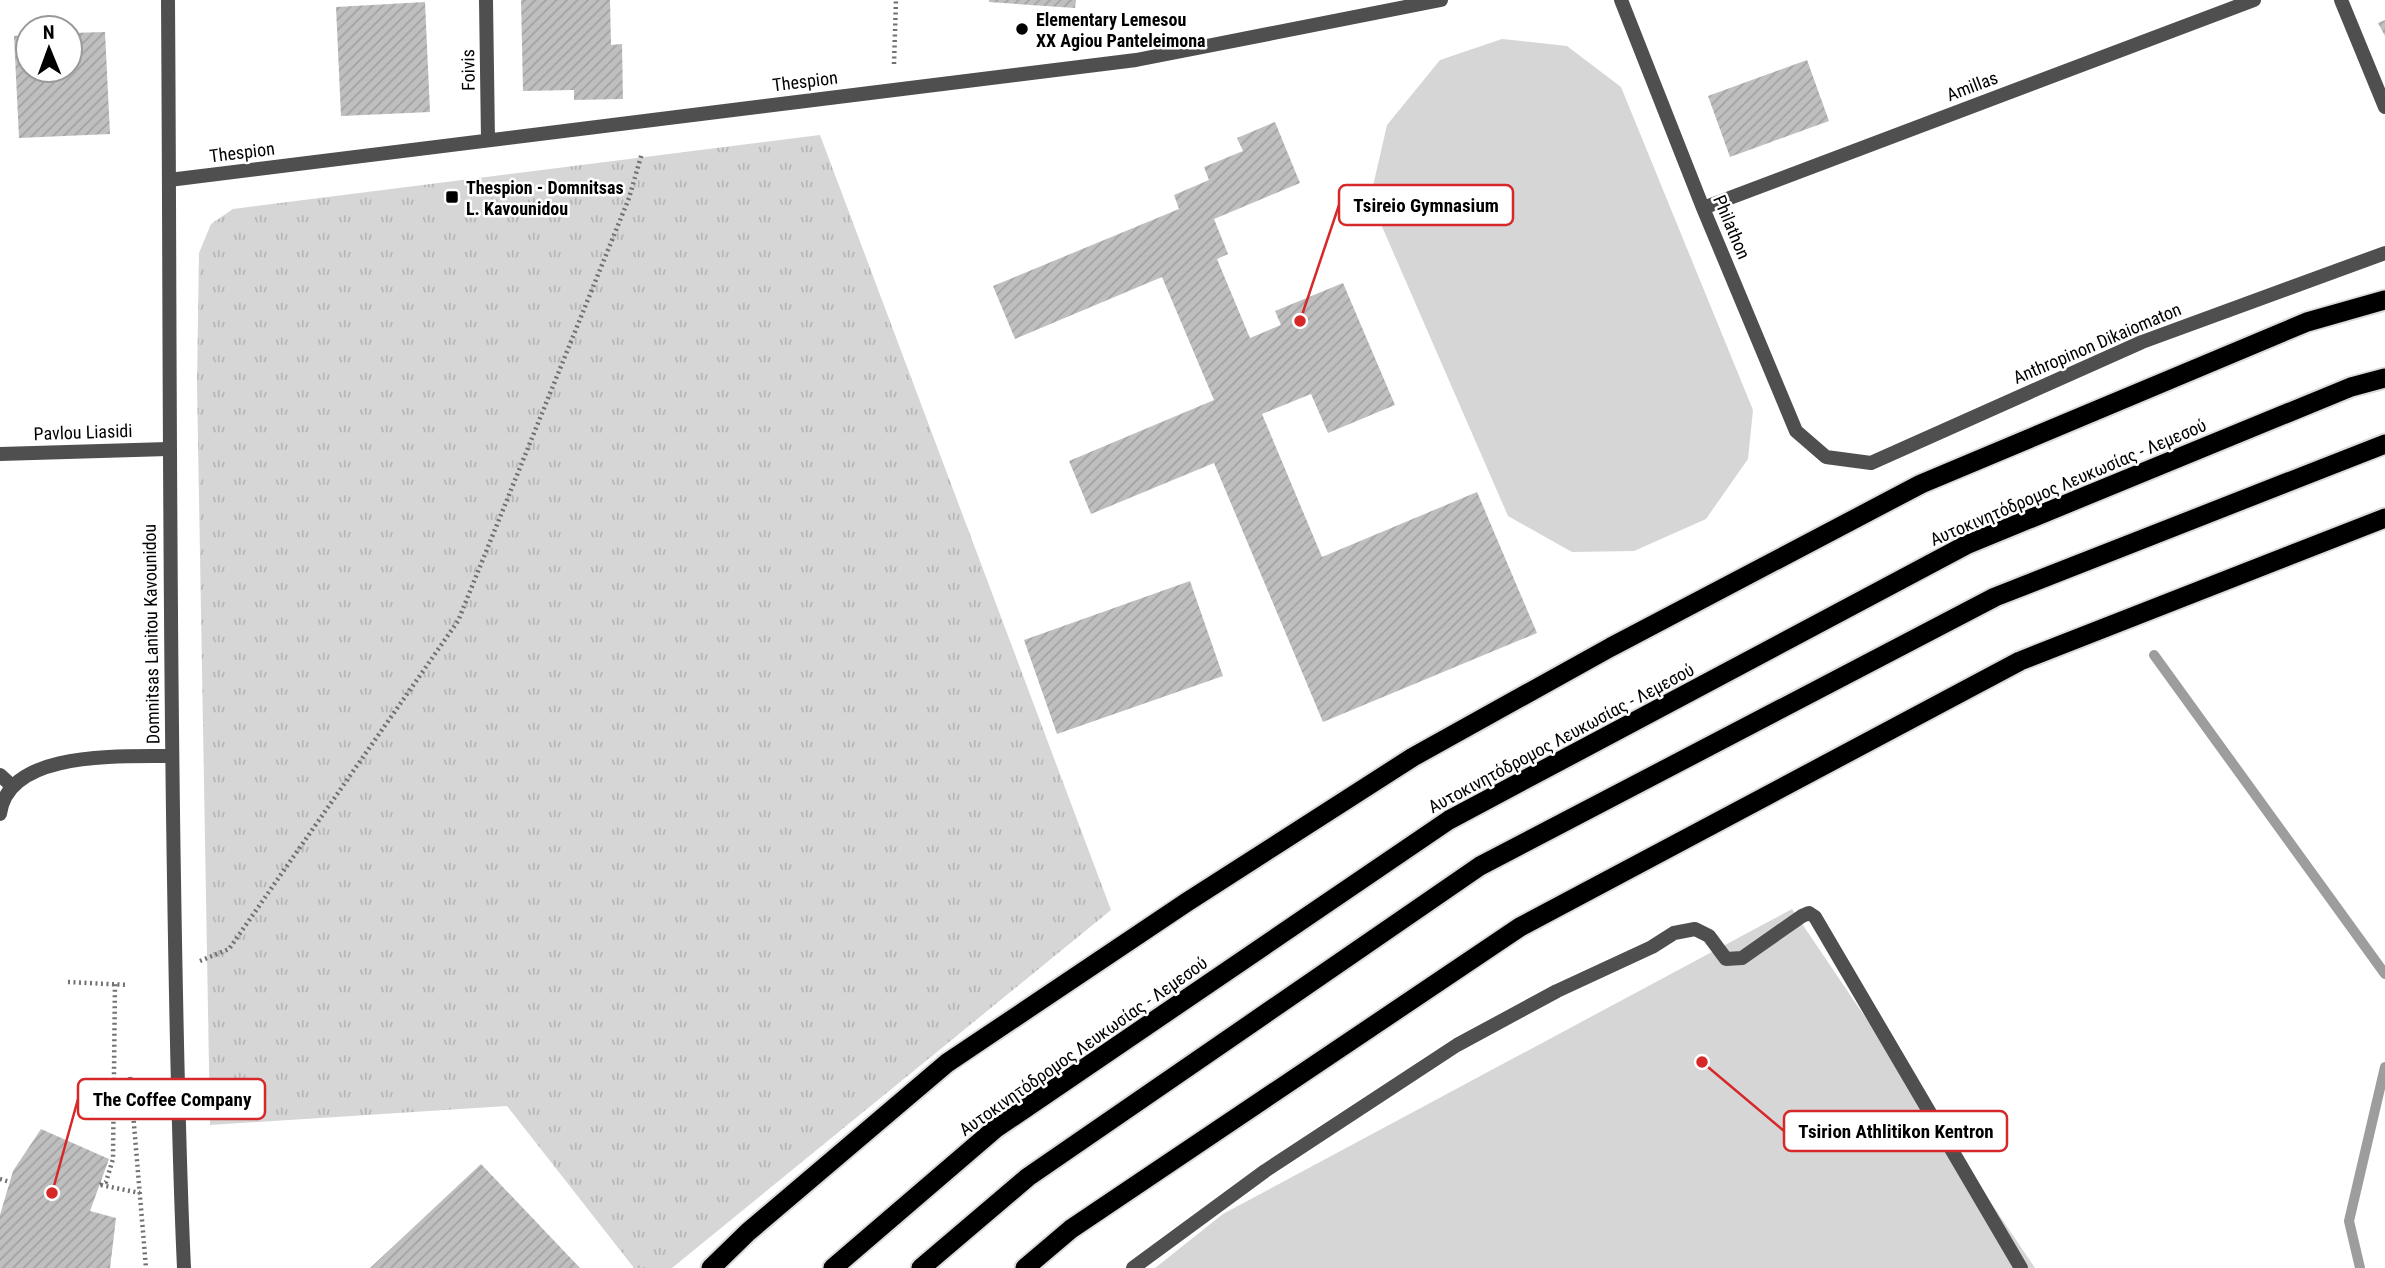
<svg xmlns="http://www.w3.org/2000/svg" width="2385" height="1268" font-family="'Roboto Condensed',sans-serif">
	<style>
		.grass { fill: url(#grass-tufts) }
		.pitch { fill: #d6d6d6 }
		.lines { fill: none; stroke-linecap: round; stroke-linejoin: round }
		.stream { stroke: #9d9d9d; stroke-width: 10 }
		.building { fill: url(#building-hatch) }
		.trunk-casing { stroke: #dbdbdb; stroke-width: 23 }
		.path { stroke: #717171; stroke-width: 4.5; stroke-dasharray: 2 3.5; stroke-linecap: butt }
		.service { stroke: #4f4f4f; stroke-width: 14 }
		.minor { stroke: #4f4f4f; stroke-width: 14 }
		.tertiary { stroke: #4f4f4f; stroke-width: 14 }
		.trunk { stroke: #000; stroke-width: 19 }
		.poi-dot { fill: #000; stroke: #fff; stroke-width: 2.5 }
		.labels { text-anchor: middle; dominant-baseline: central; stroke-width: 5; stroke-linejoin: round; paint-order: stroke }
		.poi-label { font-size: 18px; font-weight: bold; fill: #000; stroke: #fff; text-anchor: start }
		.street-label { font-size: 18px; fill: #000; stroke: #fff }
		.leader { fill: none; stroke: #d62828; stroke-width: 2.5 }
		.callout-dot { fill: #d62828; stroke: #fff; stroke-width: 2.5 }
		.callout { fill: #fff; stroke: #d62828; stroke-width: 2.5 }
		.callout-label { font-size: 19px; text-anchor: middle; font-weight: bold; fill: #000 }
	</style>
	<defs>
		<pattern id="grass-tufts" width="24" height="20" patternUnits="userSpaceOnUse" patternTransform="scale(1.75)"><rect width="24" height="20" fill="#d6d6d6"/><path d="M3 7l-1-3M5 7V3M7 7l1-3M15 17l-1-3M17 17v-4M19 17l1-3" fill="none" stroke="#b6b6b6"/></pattern>
		<pattern id="building-hatch" width="6" height="6" patternUnits="userSpaceOnUse" patternTransform="scale(1.75)"><rect width="6" height="6" fill="#bfbfbf"/><path d="M-1 1l2-2M0 6l6-6M5 7l2-2" fill="none" stroke="#a2a2a2"/></pattern>
	</defs>
	<rect width="100%" height="100%" fill="#fff"/>
	<path class="grass" d="M820 135 1111 910 672 1268H634L507 1106 210 1125 197 384 199 253 211 224 233 209Z"/>
	<path class="pitch" d="M1502 39 1567 46 1621 87 1753 410 1748 459 1706 519 1634 551 1572 552 1508 516 1370 199 1387 125 1440 60Z
		M1792 909 2035 1268H1155L1223 1214Z"/>
	<g class="lines">
		<path class="stream" d="M2154 655 2385 974
			M2360 1268 2349 1221 2385 1067"/>
	</g>
	<path class="building" d="M521 0H610L611 45 622 44 623 99 574 100V90L523 91Z
		M989 0H1076L1075 8 989 2Z
		M425 2 430 112 341 116 336 7Z
		M2385 20V36L2378 23Z
		M105 32 110 134 19 138 14 36 28 35V70H70V33Z
		M1807 60 1829 121 1730 157 1708 96Z
		M1275 122 1300 183 1214 219 1228 254 1217 259 1250 338 1281 325 1275 311 1343 283 1395 405 1328 433 1311 394 1262 414 1322 557 1477 492 1537 633 1323 722 1214 463 1091 514 1069 461 1214 400 1162 277 1015 339 993 286 1179 209 1174 195 1209 180 1204 167 1243 151 1237 138Z
		M1190 581 1223 676 1057 734 1024 640Z
		M41 1129 109 1159 90 1211 116 1218 110 1268H0V1215L13 1171Z
		M481 1164 580 1268H370Z"/>
	<g class="lines">
		<g class="trunk-casing">
			<path id="trunk" d="M711 1268 748 1232 947 1063 1187 902 1413 757 1611 647 1921 484 2307 322 2385 300
				M833 1268 995 1129 1449 820 1966 545 2351 387 2385 378
				M921 1268 1028 1177 1480 866 1995 597 2385 444
				M1025 1268 1071 1229 1520 927 2020 661 2385 518"/>
		</g>
		<path class="path" d="M894 64 896 0
			M200 961 229 949 458 621 629 198 642 153
			M68 982 128 985
			M130 1077 146 1268
			M0 1179 10 1182
			M100 1185 106 1182 113 1159 115 984
			M101 1185 140 1193"/>
		<path class="service" d="M0 775 12 786
			M1133 1268 1265 1171 1457 1045 1557 991 1652 947 1674 933 1695 929 1709 936 1726 959 1742 958 1802 916 1809 913 1815 917 2021 1268"/>
		<path class="minor" d="M486 0 488 140
			M1621 0 1703 208 1796 431 1826 457 1871 463 2142 342 2385 253
			M2341 0 2385 107
			M169 180 1136 60 1441 0
			M1703 208 2254 0
			M0 454 168 449
			M0 814C8 749 124 757 172 756"/>
		<path class="tertiary" d="M168 0C170 293 169 586 174 879 176 1009 178 1139 184 1268"/>
		<use href="#trunk" class="trunk"/>
	</g>
	<g class="poi-dot">
		<circle cx="1022" cy="29" r="7"/>
		<rect x="445" y="190" width="14" height="14" rx="3.5"/>
	</g>
	<g class="labels">
		<g class="poi-label">
			<text x="1036" y="19">Elementary Lemesou<tspan x="1036" dy="21">XX Agiou Panteleimona</tspan></text>
			<text x="466" y="187">Thespion - Domnitsas<tspan x="466" dy="21">L. Kavounidou</tspan></text>
		</g>
		<g class="street-label">
			<text transform="translate(468 70) rotate(-91)">Foivis</text>
			<text transform="translate(805 81) rotate(-7)">Thespion</text>
			<text transform="translate(1972 86) rotate(-21)">Amillas</text>
			<text transform="translate(242 152) rotate(-7)">Thespion</text>
			<text transform="translate(1732 227) rotate(67)">Philathon</text>
			<text transform="translate(2097 343) rotate(-23)">Anthropinon Dikaiomaton</text>
			<text transform="translate(83 432) rotate(-2)">Pavlou Liasidi</text>
			<text transform="translate(2068 482) rotate(-23)">Αυτοκινητόδρομος Λευκωσίας - Λεμεσού</text>
			<text transform="translate(151 634) rotate(-91)">Domnitsas Lanitou Kavounidou</text>
			<text transform="translate(1561 738) rotate(-28)">Αυτοκινητόδρομος Λευκωσίας - Λεμεσού</text>
			<text transform="translate(1083 1046) rotate(-35)">Αυτοκινητόδρομος Λευκωσίας - Λεμεσού</text>
		</g>
	</g>
	<path class="leader" d="M1300 321L1339 205M52 1193L78 1099M1702 1062L1784 1131"/>
	<g class="callout-dot">
		<circle cx="1300" cy="321" r="7"/>
		<circle cx="52" cy="1193" r="7"/>
		<circle cx="1702" cy="1062" r="7"/>
	</g>
	<g class="callout">
		<rect x="1339" y="185" width="174" height="40" rx="7"/>
		<rect x="78" y="1079" width="187" height="40" rx="7"/>
		<rect x="1784" y="1111" width="223" height="40" rx="7"/>
	</g>
	<g class="callout-label">
		<text x="1426" y="212">Tsireio Gymnasium</text>
		<text x="172" y="1106">The Coffee Company</text>
		<text x="1896" y="1138">Tsirion Athlitikon Kentron</text>
	</g>
	<g transform="translate(49 49) rotate(359)"><circle r="33" fill="#ffffff" stroke="#999999" stroke-width="2"/>
	<path d="M0-5L12 26L0 18L-12 26Z" fill="#000000"/>
	<text y="-10" font-size="19" font-weight="bold" text-anchor="middle" fill="#000000">N</text>
	</g>
</svg>
